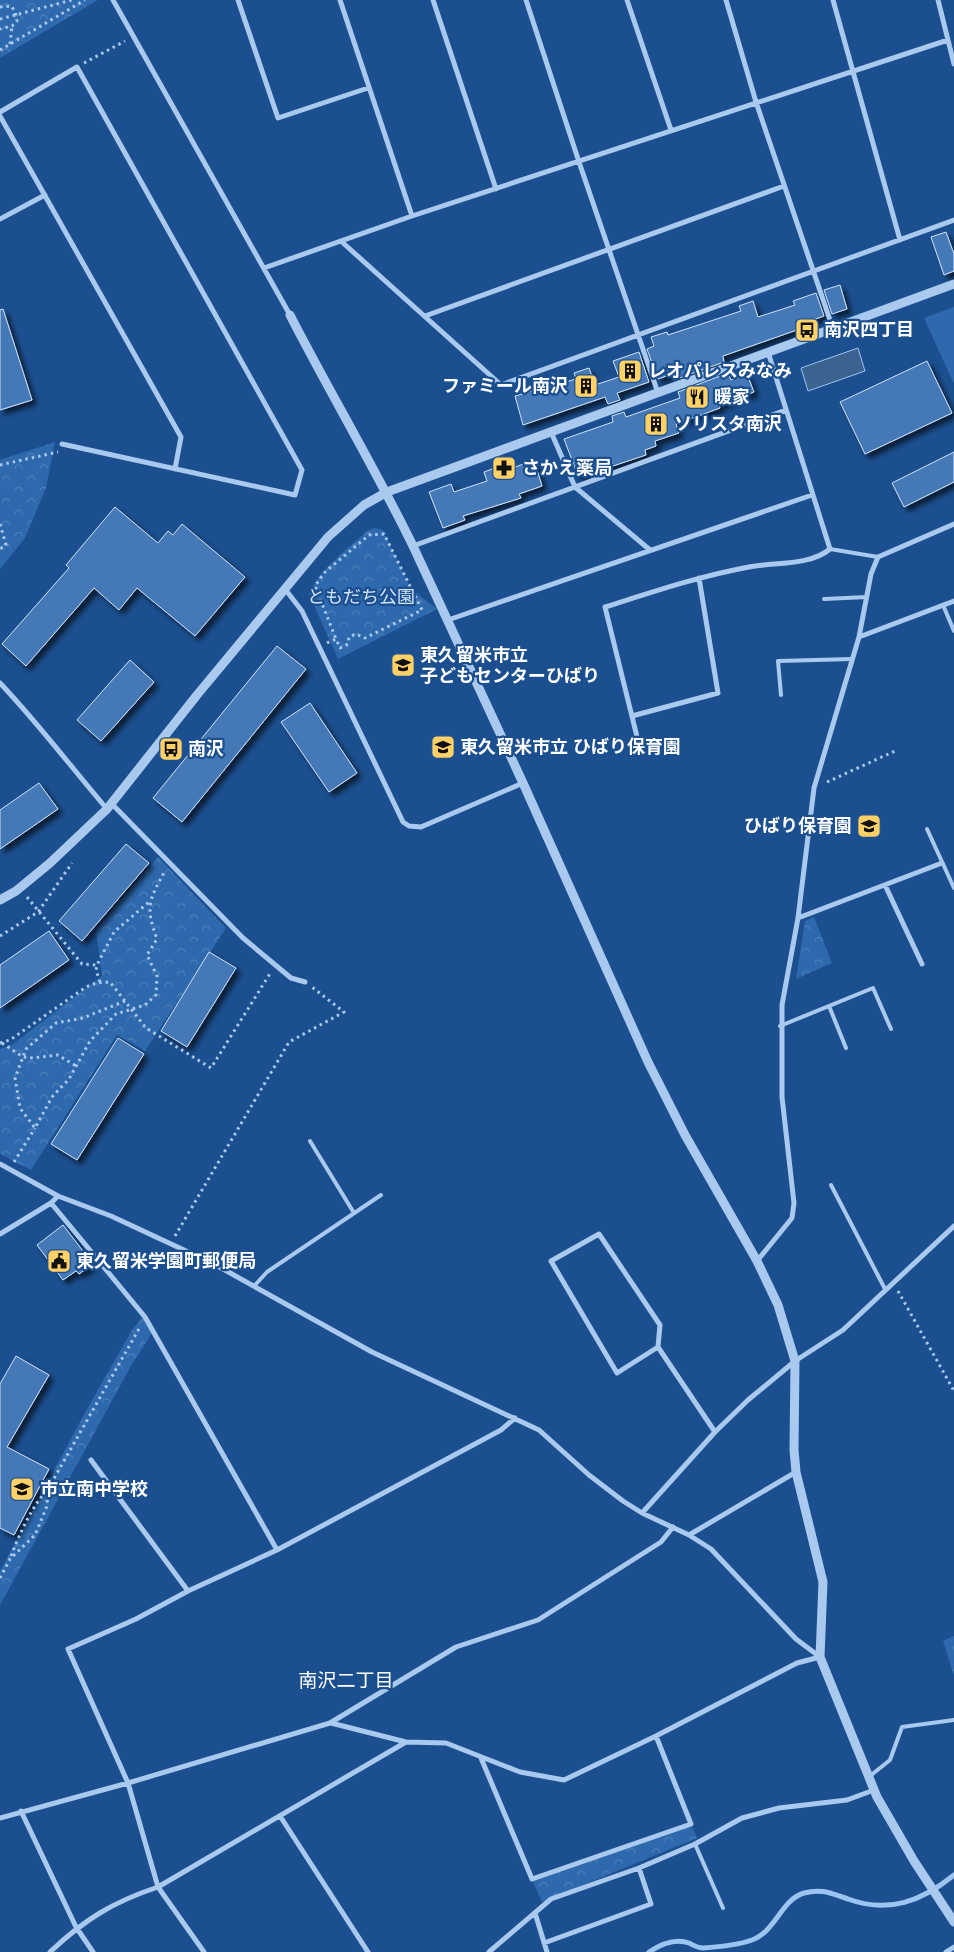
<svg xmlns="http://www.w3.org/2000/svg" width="954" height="1952" font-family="Helvetica,'Noto Sans JP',sans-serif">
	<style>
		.forest { fill: url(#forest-crowns) }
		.pitch { fill: #2e69ad }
		.water { fill: #3c6290; stroke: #9cc4f0 }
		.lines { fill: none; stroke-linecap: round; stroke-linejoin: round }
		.stream { stroke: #9cc4f0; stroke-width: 5 }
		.building { fill: #4478b7; stroke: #cfe3fa; filter: url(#shadow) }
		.path { stroke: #a9c9ee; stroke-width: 3; stroke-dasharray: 2.5 4; stroke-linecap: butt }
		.service { stroke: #a9c9ee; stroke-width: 4 }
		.minor { stroke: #a9c9ee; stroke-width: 5 }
		.tertiary { stroke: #a9c9ee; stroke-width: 9 }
		.labels { text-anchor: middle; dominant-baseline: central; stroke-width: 4.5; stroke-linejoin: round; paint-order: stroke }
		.poi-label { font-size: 18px; font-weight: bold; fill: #fff; stroke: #1b4f8f; text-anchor: start }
		.park-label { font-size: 18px; fill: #cfe3fa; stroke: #1b4f8f }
		.neighbourhood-label { font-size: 19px; fill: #fff; stroke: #1b4f8f }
	</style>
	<defs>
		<pattern id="forest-crowns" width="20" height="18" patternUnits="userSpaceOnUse" patternTransform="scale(1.25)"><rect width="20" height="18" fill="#2e69ad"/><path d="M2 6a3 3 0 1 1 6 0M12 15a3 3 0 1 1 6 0" fill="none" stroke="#4d80b9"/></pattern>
		<filter id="shadow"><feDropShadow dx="4.5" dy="4.5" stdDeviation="2.5" flood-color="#0009"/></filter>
	</defs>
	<rect width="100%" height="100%" fill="#1b4f8f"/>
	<path class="forest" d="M0 0H98L0 58Z
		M55 442 46 488 25 538 0 569V460Z
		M374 528 383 530 411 589 437 609 338 659 309 594C320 568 347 550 367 531Z
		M158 857 226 928 145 1051 117 1035 31 1170 0 1154V1049L13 1044 102 976 96 930Z
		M814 917 832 963 796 979 805 921Z
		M143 1316 152 1333 131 1366 0 1605V1571L87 1409 132 1330Z
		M954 1636V1676L943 1641Z
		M691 1824 697 1838 542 1902 532 1879Z"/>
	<path class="pitch" d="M954 307V384L924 318Z"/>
	<path class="water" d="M858 348 865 371 808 391 801 368Z"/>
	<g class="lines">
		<path class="stream" d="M649 1952C661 1944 675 1938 689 1943 693 1945 698 1948 703 1948 718 1947 738 1945 752 1940 775 1932 782 1899 804 1893 822 1888 832 1894 848 1899 889 1914 922 1901 954 1875"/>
	</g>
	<path class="building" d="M946 232 954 254V271L944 275 931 237Z
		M840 285 847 309 832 314 824 290Z
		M816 293 824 316 810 321 811 325 723 356 724 362 674 380 672 374 658 379 647 349 654 346 651 337 667 332 668 335 741 311 739 306 753 301 758 317 795 305 793 301Z
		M3 309 32 400 0 410V310Z
		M639 352 649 382 617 393 620 400 608 404 605 397 523 425 515 396 539 389 538 385 550 381 551 386 576 379 574 373 589 368 595 385 619 377 613 361Z
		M927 361 952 413 865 454 840 402Z
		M728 373 731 380 747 374 754 392 719 405 720 408 676 424 679 433 655 441 656 446 645 450 646 455 607 468 606 465 578 476 564 439 613 422 612 416 624 412 626 417 680 398 678 392Z
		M954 452V482L904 507 892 483Z
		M534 460 542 486 519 494 521 498 463 516 465 520 443 528 429 492 451 484 454 492 487 481 484 472 508 463 510 469Z
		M115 507 158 543 168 531 173 535 182 524 245 577 195 636 137 588 119 610 94 588 26 666 2 644 69 568 66 565Z
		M277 646 306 669 182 822 153 798Z
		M130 660 154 682 101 741 77 720Z
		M310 703 357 773 329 792 281 722Z
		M39 783 58 809 0 849V810Z
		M126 844 149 863 82 941 59 921Z
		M49 931 69 960 0 1008V965Z
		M209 952 236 968 187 1047 161 1031Z
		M118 1038 144 1054 77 1160 51 1144Z
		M63 1225 93 1264 79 1274 76 1271 63 1280 37 1245Z
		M16 1356 49 1375 7 1447 49 1469 14 1535 0 1528V1384Z"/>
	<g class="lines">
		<path class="path" d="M0 7 11 6 15 11 17 21 12 26 0 29
			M0 19 72 0
			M10 44 12 26
			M0 50 85 0
			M84 63 125 41
			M0 465 58 452
			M0 524 6 545 0 549
			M327 643 336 639 340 648 348 644 349 637 356 634 365 638 422 610 384 534 369 535 324 573 315 586 336 639
			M827 782 895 751
			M27 897 82 964 97 965
			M0 936 38 912 72 863
			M100 982 96 970 97 965 114 932 149 902
			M125 1001 83 1018 56 1023 26 1049 15 1078 20 1108 35 1128 52 1097 69 1079 90 1041 116 1014 145 1005 156 995 157 976 147 955 157 939C145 906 149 900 165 871
			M0 1043 10 1040 86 987 96 983 110 982 146 1028 211 1068 271 972
			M2 1043 23 1057 33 1058 58 1055 76 1066
			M14 1162 35 1128
			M175 1236 289 1042 344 1012 312 987
			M898 1291 954 1391
			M11 1556C20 1533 31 1508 47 1490
			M0 1578 10 1559 35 1535 47 1506 48 1489 140 1327"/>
		<path class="service" d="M830 549 878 557
			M824 599 867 597
			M943 605 954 631
			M781 695 778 661 852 659
			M927 829 954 888
			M829 1006 846 1048
			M780 1026 873 988 891 1029
			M310 1141 354 1213
			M831 1185 885 1289
			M255 1285 267 1272 381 1195
			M870 1776 890 1760 902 1727 954 1720
			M695 1844 723 1908"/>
		<path class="minor" d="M113 0 290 315
			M238 0 278 118 368 88
			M340 0 412 216
			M433 0 496 189
			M526 0 579 162 658 393
			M627 0 671 130
			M726 0 756 102 833 329
			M833 0 900 240
			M938 0 954 64
			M0 112 77 67 302 470 295 495 62 444
			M0 116 181 437 175 469
			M0 219 45 195
			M342 242 501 385 954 220
			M264 268 412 216 948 40
			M425 316 784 186
			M551 432 575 487 650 550
			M413 546 786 410
			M285 589 302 611 403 822 409 826 421 827 523 783
			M448 620 812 495
			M859 637 954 601
			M0 683C38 723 71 767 107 809
			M632 716 718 693 699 578
			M641 753 605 607C653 592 700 576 749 567 774 562 810 566 830 549L768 352
			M112 804 243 938 291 978 305 982
			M885 885 922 964
			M798 918 942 863
			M0 1164 58 1196 111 1216 214 1264 372 1352 539 1430 589 1475 623 1501 642 1513 689 1535 711 1549 796 1639 820 1657
			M51 1203 145 1317 277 1550
			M0 1234 51 1203 58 1196
			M757 1261 792 1218 794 1203 782 1097V1005L798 918 814 788 859 637 871 574 878 557 954 524
			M658 1347 660 1325 599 1234 551 1261 617 1373 658 1347 715 1432
			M91 1460 188 1591
			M642 1513 715 1432 748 1400 795 1361 843 1330 954 1226
			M689 1535 796 1472
			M331 1723 406 1742 446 1743 520 1772 564 1780 656 1736 797 1663 820 1657
			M481 1758 532 1879 691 1824 656 1736
			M21 1811 76 1927 93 1952
			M280 1816 368 1952
			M0 1818 128 1783 330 1723 456 1647 538 1620 661 1542 673 1527
			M535 1913 547 1952
			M544 1943 651 1904 639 1868
			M50 1952C85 1919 113 1902 158 1887L406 1742
			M204 1952 158 1887 128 1783 68 1649 136 1619 188 1591 277 1550 501 1430 515 1418
			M489 1952 551 1899 639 1868 695 1844 742 1818 779 1808 847 1800 874 1790
			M946 1952 954 1947"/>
		<path class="tertiary" d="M290 315C330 393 375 468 413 546L523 783 648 1062 685 1135 757 1261 778 1305 795 1361 794 1450 796 1472 823 1582 820 1657 877 1797 914 1861 954 1922
			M0 900 16 891 50 863 107 809 197 695 328 537 364 505 387 492 954 284"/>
	</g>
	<defs>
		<g id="bus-square" transform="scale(1.25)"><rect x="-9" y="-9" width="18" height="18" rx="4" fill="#ffd166" stroke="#1b4f8f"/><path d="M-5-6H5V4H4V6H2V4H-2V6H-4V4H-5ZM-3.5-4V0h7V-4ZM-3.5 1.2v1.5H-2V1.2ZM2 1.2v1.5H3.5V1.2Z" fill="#111"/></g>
		<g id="building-square" transform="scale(1.25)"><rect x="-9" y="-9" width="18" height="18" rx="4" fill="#ffd166" stroke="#1b4f8f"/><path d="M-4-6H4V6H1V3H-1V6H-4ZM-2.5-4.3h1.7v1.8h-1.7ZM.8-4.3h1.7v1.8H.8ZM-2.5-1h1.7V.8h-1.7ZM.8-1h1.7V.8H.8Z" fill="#111"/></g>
		<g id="restaurant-square" transform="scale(1.25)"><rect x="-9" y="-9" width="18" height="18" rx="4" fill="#ffd166" stroke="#1b4f8f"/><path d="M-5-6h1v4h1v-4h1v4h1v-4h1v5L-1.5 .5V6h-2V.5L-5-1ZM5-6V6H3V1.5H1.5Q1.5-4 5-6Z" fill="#111"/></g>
		<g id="pharmacy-square" transform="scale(1.25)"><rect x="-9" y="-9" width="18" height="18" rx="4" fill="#ffd166" stroke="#1b4f8f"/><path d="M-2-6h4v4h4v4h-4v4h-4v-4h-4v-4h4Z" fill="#111"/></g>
		<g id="school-square" transform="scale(1.25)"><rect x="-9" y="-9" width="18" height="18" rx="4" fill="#ffd166" stroke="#1b4f8f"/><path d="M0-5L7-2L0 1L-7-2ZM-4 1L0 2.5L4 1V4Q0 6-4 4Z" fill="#111"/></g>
		<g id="civic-square" transform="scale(1.25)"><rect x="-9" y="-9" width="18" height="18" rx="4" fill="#ffd166" stroke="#1b4f8f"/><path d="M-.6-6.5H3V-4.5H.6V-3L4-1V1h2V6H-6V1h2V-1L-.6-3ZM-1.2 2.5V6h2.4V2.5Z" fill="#111"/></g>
	</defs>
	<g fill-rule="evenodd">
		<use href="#bus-square" x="807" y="330"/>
		<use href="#building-square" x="630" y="371"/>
		<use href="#building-square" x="586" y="386"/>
		<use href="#restaurant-square" x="697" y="397"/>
		<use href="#building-square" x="656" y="424"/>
		<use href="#pharmacy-square" x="504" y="468"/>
		<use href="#school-square" x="403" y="665"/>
		<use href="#school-square" x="443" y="747"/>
		<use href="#bus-square" x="171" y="749"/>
		<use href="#school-square" x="869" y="826"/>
		<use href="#civic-square" x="59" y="1261"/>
		<use href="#school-square" x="22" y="1489"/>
	</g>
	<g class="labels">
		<g class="poi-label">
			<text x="824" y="330">南沢四丁目</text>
			<text x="648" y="371">レオパレスみなみ</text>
			<text x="568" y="386" text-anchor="end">ファミール南沢</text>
			<text x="714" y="397">暖家</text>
			<text x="674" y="424">ソリスタ南沢</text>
			<text x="522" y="468">さかえ薬局</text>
			<text x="420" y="655">東久留米市立<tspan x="420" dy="21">子どもセンターひばり</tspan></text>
			<text x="460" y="747">東久留米市立 ひばり保育園</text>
			<text x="188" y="749">南沢</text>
			<text x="852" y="826" text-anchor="end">ひばり保育園</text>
			<text x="76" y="1261">東久留米学園町郵便局</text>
			<text x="40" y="1489">市立南中学校</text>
		</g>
		<g class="park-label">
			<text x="361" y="597">ともだち公園</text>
		</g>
		<g class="neighbourhood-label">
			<text x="346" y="1680">南沢二丁目</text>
		</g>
	</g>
</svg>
